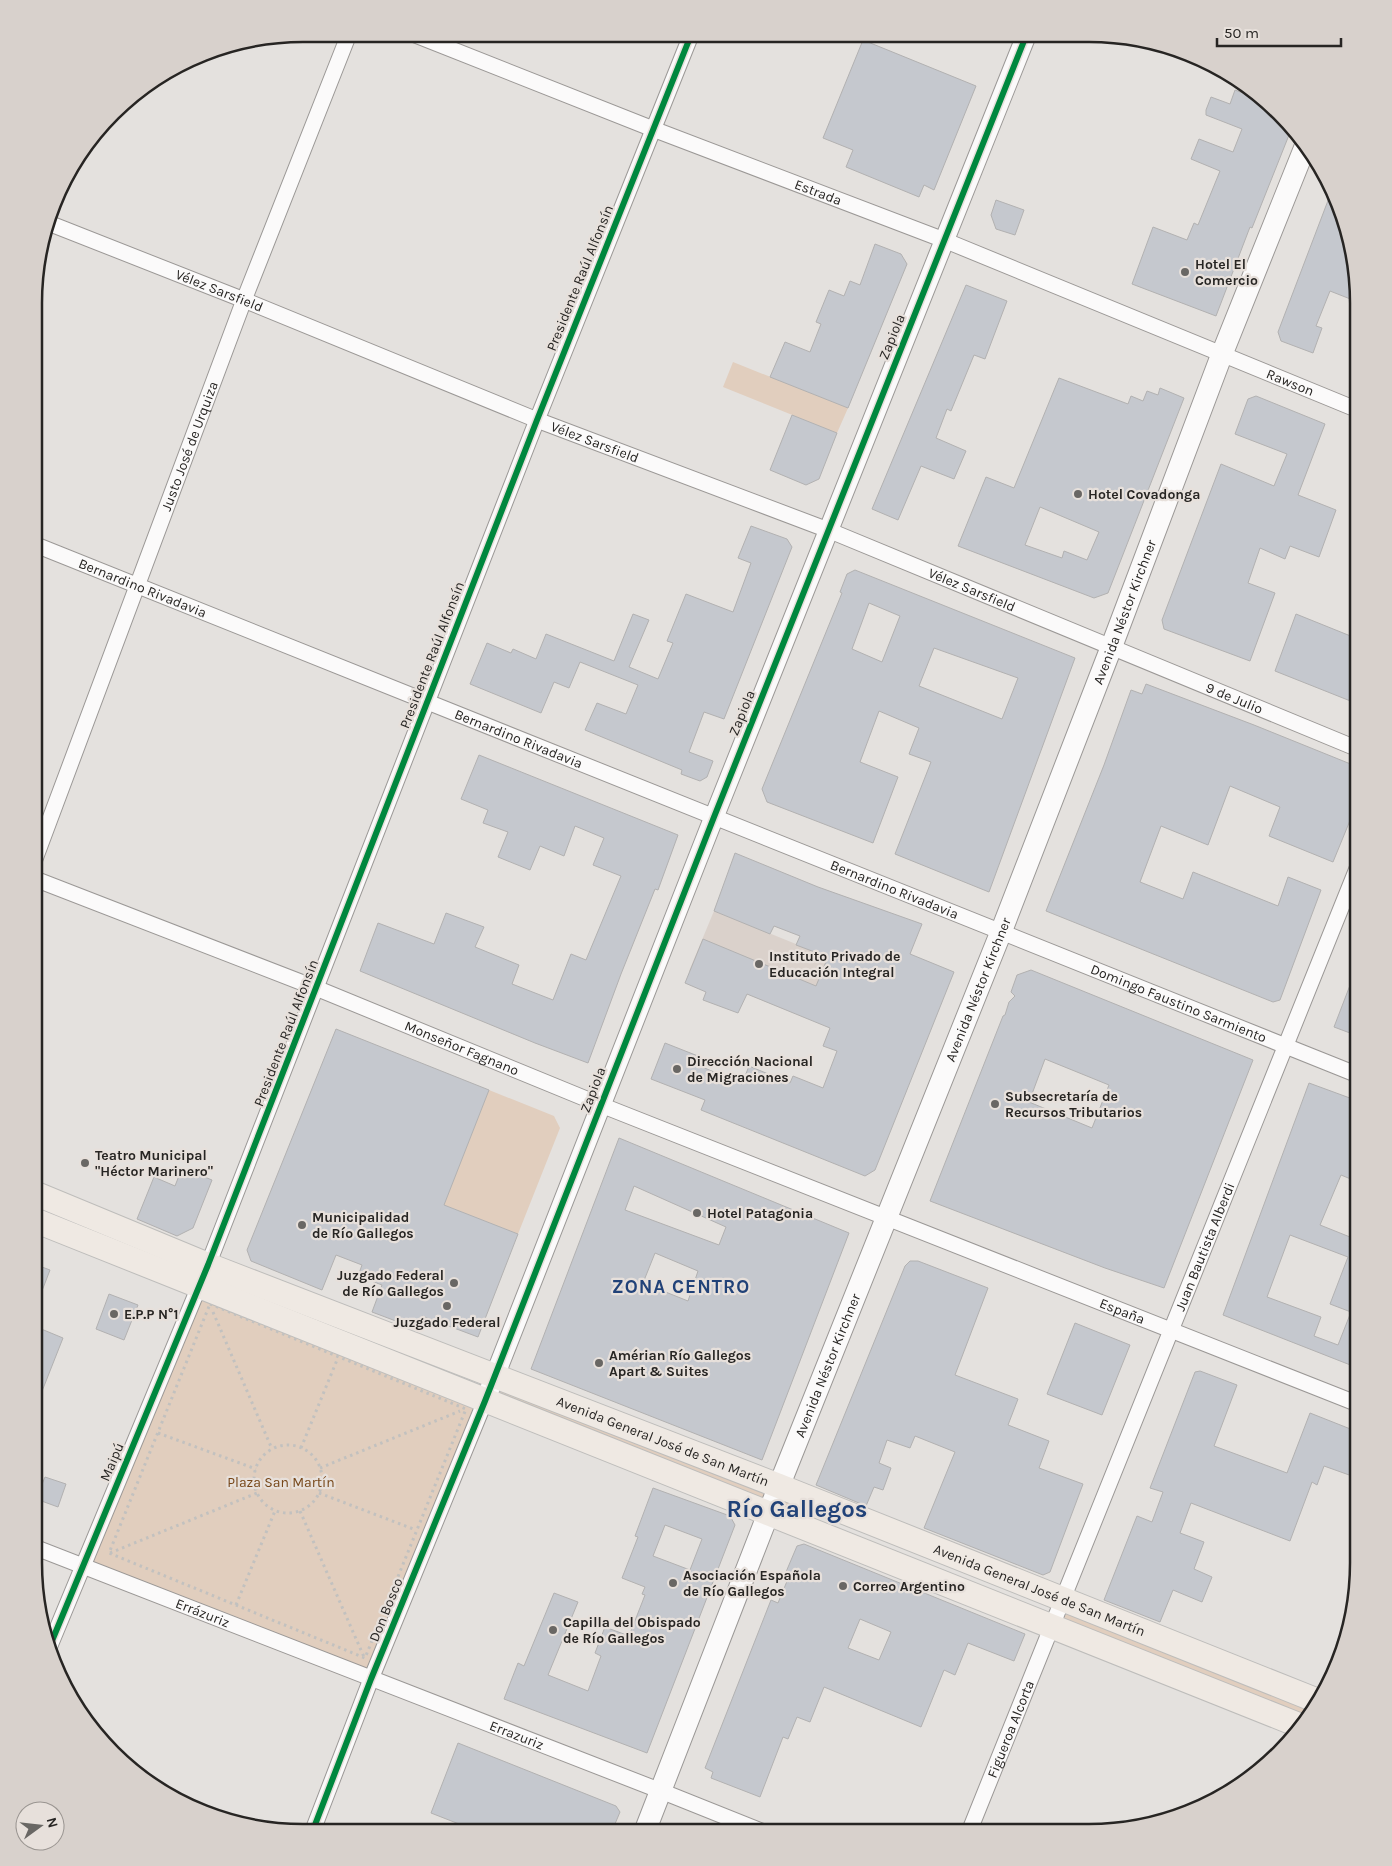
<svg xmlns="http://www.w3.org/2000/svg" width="1392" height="1866" font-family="Karla,sans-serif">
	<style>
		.built { fill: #dad1cb }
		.green { fill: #e1cebe }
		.building { fill: #c5c8ce; stroke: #b2b1b1; fill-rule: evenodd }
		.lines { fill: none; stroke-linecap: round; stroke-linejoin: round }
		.minor-casing { stroke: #9b9896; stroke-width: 17 }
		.tertiary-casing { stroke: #9b9896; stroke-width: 21 }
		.secondary-casing { stroke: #9b9896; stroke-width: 23 }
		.primary-casing { stroke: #bebdbb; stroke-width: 26 }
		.path { stroke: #c2c1bf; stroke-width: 3; stroke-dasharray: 2.5 4; stroke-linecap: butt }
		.minor { stroke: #fbfafa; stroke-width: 15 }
		.tertiary { stroke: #fbfafa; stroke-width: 19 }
		.secondary { stroke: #fbfafa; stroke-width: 21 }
		.primary { stroke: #efe9e3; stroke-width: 24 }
		.cycleway-casing { stroke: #e7e0db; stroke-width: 9 }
		.cycleway { stroke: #00873e; stroke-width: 6 }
		.poi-dot { fill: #696764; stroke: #e7e0db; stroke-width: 2 }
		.labels { text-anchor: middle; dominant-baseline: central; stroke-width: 4.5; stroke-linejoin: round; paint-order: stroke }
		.street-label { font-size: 14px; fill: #272523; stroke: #e7e0db }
		.poi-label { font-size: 14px; font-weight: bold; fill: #272523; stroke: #e7e0db; text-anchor: start }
		.park-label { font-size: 14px; fill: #774719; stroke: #e7e0db }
		.district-label { font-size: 19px; font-weight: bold; letter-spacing: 1px; fill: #214278; stroke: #e7e0db }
		.town-label { font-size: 24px; font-weight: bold; fill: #214278; stroke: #e7e0db }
		.rim { fill: none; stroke: #272523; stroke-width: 2.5 }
	</style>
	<rect width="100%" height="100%" fill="#e4e1de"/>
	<path class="built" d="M714 911 828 957 804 1017 689 971Z"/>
	<path class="green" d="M733 362 848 408 837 433 723 387Z
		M489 1090 554 1116 560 1128 518 1234 444 1205Z
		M200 1286 485 1401 371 1679 82 1566Z
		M500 1388 766 1488 767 1500 502 1401 498 1392Z
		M784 1498 814 1506 807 1522 783 1508 782 1503Z
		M1067 1613 1315 1707 1307 1719 1065 1625 1064 1618Z"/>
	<path class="building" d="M863 40 976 86 934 190 924 185 919 197 846 167 853 150 823 138Z
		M1235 90 1248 95 1250 90 1291 126V130L1252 228 1250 227 1216 316 1132 284 1153 227 1187 240 1194 223 1198 225 1220 171 1191 159 1199 139 1233 152 1242 129 1206 115V110L1211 97 1230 104Z
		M1332 190 1349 234 1358 302 1330 291 1316 326 1322 328 1313 353 1281 341 1278 332Z
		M996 200 1024 210 1015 235 996 229 991 215Z
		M875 244 901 254 907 264 848 408 770 377 785 342 810 352 821 324 816 322 829 290 844 296 850 281 860 285Z
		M966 285 1007 301 985 359 974 355 951 411 947 409 936 438 966 451 954 479 921 466 898 520 872 509Z
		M1059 378 1128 404 1131 396 1143 401 1147 391 1158 395 1160 388 1184 398 1108 593 1094 598 958 546 986 477 1014 488ZM1040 507 1099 532 1087 560 1064 551 1062 558 1025 545Z
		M1256 396 1325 424 1298 495 1336 510 1319 557 1290 546 1285 559 1260 548 1248 583 1275 593 1250 661 1164 629 1162 620 1221 464 1274 486 1287 454 1235 434 1248 399Z
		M792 415 837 433 819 479 806 485 770 470Z
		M751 526 787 539 792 547 724 719 704 712 689 752 713 761 707 777 700 781 681 774 682 770 585 730 597 703 626 714 638 685 580 662 569 688 554 682 541 713 470 684 487 643 511 653 513 649 536 659 546 634 614 661 633 614 649 620 629 667 658 679 673 643 667 641 686 594 733 612 751 563 738 558Z
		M855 570 1075 658 989 892 895 854 931 762 909 754 919 728 879 711 860 762 898 777 873 843 767 802 762 789 842 593 840 592 847 574ZM869 603 900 616 882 662 852 649ZM934 648 1018 678 1002 719 919 686Z
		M1296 614 1358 639V704L1275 671Z
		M1146 684 1254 725 1358 767V801L1333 862 1269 836 1280 807 1230 786 1208 845 1161 826 1140 882 1183 899 1193 872 1278 906 1288 877 1321 890 1280 1000 1273 1002 1046 911 1104 765 1131 690 1142 694Z
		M479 755 678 835 658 890 655 889 621 974 588 1063 535 1043 360 971 378 923 434 944 446 913 484 927 475 947 519 965 512 984 553 1000 571 954 586 960 621 876 593 865 604 838 575 826 564 856 540 846 530 870 498 857 508 832 483 823 488 810 461 799Z
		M735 853 818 887 922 924 910 954 954 972 875 1170 865 1176 701 1110 705 1100 651 1079 665 1043 703 1058 700 1066 742 1084 749 1066 790 1083 793 1076 823 1088 837 1051 823 1046 830 1028 747 994 738 1013 703 1000 706 992 685 983 703 939 816 986 828 957 796 945 800 936 774 926 770 934 714 911Z
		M1357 967 1358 968V1036L1334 1027Z
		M1031 970 1253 1060 1164 1288 1105 1268 930 1201 1003 1016 1005 1015 1009 1002 1015 996 1011 992 1017 975ZM1045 1059 1109 1085 1092 1128 1029 1102Z
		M336 1029 489 1090 444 1205 518 1234 478 1337 422 1316 417 1329 372 1312 382 1285 358 1276 362 1265 336 1255 322 1290 251 1261 247 1250Z
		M1309 1083 1358 1101V1182L1341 1175 1320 1225 1355 1239 1358 1235 1356 1297H1358V1368L1223 1315ZM1290 1235 1348 1257 1330 1304 1351 1312 1338 1345 1314 1336 1321 1317 1267 1297Z
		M619 1138 849 1233 762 1460 531 1369ZM634 1186 726 1227 719 1245 625 1210ZM655 1253 698 1271 688 1301 643 1283Z
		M182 1168 212 1180 193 1228 177 1236 137 1219 154 1177 175 1186Z
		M910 1261H918L988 1288 955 1375 1018 1399 1008 1425 1049 1441 1039 1468 1083 1484 1050 1572 1043 1575 924 1528 955 1452 915 1436 910 1448 887 1440 879 1463 891 1468 883 1490 874 1487 866 1506 816 1485 905 1266Z
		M34 1264 50 1270 35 1309 34 1308Z
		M109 1294 138 1305 124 1340 96 1329Z
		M1075 1323 1130 1345 1102 1415 1047 1394Z
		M34 1326 63 1338 35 1409H34Z
		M1200 1371 1237 1385 1214 1446 1287 1473 1310 1413 1358 1432V1470L1354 1469 1352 1476 1324 1466 1317 1485 1312 1482 1290 1541 1191 1503 1180 1533 1204 1542 1194 1569 1212 1577 1202 1602 1173 1590 1160 1622 1104 1600 1137 1516 1152 1522 1163 1492 1150 1488 1195 1372Z
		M45 1477 66 1484 58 1507 36 1499Z
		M653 1488 730 1516 735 1525 647 1753 504 1699 518 1663 524 1666 554 1593 578 1602 548 1675 588 1691 601 1656 595 1653 605 1627 629 1636 645 1595 642 1594 645 1587 622 1578 638 1537 635 1536ZM665 1525 702 1539 690 1570 653 1556Z
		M804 1544 1025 1634 1014 1661 968 1643 955 1675 944 1670 921 1727 824 1687 810 1722 797 1717 788 1739 783 1737 760 1797 711 1778 713 1772 705 1768 771 1600 778 1603 790 1574 786 1572 797 1546ZM860 1619 891 1632 879 1660 848 1648Z
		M458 1743 616 1806 620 1812 612 1831H477L431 1813Z"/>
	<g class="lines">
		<g class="minor-casing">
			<g id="minor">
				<path id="s1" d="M413 34 653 129 944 240 1358 410"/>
				<path id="s2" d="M51 224 244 300 537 420 828 530 1358 749"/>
				<path id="s3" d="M36 545 1358 1075"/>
				<path id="s4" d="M35 859 244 300 349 34"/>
				<path id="s5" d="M35 879 316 988 601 1105 1358 1404"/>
				<path id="s6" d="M34 1547 661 1791 761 1831"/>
				<path d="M49 1648 208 1265 537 420 691 35"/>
				<path d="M313 1830 371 1679 485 1401"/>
				<path id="s7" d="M969 1832 1358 866"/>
			</g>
		</g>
		<g class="tertiary-casing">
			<path id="tertiary" d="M485 1401 714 817 1026 36"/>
		</g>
		<g class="secondary-casing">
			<g id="secondary">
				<path id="s8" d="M645 1831 779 1486 1001 932 1111 648 1222 354 1305 147"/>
			</g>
		</g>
		<g class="primary-casing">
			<g id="primary">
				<path id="s9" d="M34 1193 208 1265 779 1486 1318 1701"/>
				<path d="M34 1220 1301 1726"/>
			</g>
		</g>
		<path class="path" d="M210 1304 466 1409 365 1658 109 1553Z
			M213 1312 272 1449
			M158 1433 256 1469
			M254 1479a34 34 0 1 1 68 0a34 34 0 1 1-68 0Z
			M301 1448 337 1360
			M320 1468 460 1411
			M319 1493 416 1530
			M300 1511 364 1657
			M110 1553 257 1493
			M236 1605 275 1511"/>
		<use href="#minor" class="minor"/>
		<use href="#tertiary" class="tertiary"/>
		<use href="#secondary" class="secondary"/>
		<use href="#primary" class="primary"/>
		<g class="cycleway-casing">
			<path id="cycleway" d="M49 1648 208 1265 537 420 691 35
				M313 1830 371 1679 485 1401 714 817 1026 36"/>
		</g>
		<use href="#cycleway" class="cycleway"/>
	</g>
	<g class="poi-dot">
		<circle cx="1185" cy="272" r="5"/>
		<circle cx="1078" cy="494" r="5"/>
		<circle cx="759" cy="964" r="5"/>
		<circle cx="677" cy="1069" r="5"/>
		<circle cx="995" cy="1104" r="5"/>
		<circle cx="85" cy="1163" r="5"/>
		<circle cx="697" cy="1213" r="5"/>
		<circle cx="302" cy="1225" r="5"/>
		<circle cx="454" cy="1283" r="5"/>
		<circle cx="447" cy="1306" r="5"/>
		<circle cx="114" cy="1314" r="5"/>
		<circle cx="599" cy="1363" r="5"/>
		<circle cx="673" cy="1583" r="5"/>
		<circle cx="843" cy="1586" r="5"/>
		<circle cx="553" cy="1630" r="5"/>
	</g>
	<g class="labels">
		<g class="street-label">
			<text stroke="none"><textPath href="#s1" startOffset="435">Estrada</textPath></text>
			<text transform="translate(580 278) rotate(-68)">Presidente Raúl Alfonsín</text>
			<text stroke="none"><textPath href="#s2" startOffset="181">Vélez Sarsfield</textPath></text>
			<text transform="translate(892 337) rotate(-68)">Zapiola</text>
			<text stroke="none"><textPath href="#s1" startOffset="944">Rawson</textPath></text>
			<text stroke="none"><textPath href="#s2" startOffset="586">Vélez Sarsfield</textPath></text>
			<text stroke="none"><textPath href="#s4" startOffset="441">Justo José de Urquiza</textPath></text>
			<text stroke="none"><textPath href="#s3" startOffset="115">Bernardino Rivadavia</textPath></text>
			<text stroke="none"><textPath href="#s2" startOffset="991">Vélez Sarsfield</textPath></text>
			<text stroke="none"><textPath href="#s8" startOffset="1310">Avenida Néstor Kirchner</textPath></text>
			<text transform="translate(432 655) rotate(-69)">Presidente Raúl Alfonsín</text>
			<text stroke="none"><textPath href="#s2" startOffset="1275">9 de Julio</textPath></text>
			<text transform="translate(742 713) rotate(-68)">Zapiola</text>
			<text stroke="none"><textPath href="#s3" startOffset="520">Bernardino Rivadavia</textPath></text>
			<text stroke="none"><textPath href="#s3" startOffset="925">Bernardino Rivadavia</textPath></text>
			<text stroke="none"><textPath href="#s8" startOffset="905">Avenida Néstor Kirchner</textPath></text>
			<text stroke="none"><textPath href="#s3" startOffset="1231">Domingo Faustino Sarmiento</textPath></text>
			<text transform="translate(286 1033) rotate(-69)">Presidente Raúl Alfonsín</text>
			<text stroke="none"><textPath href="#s5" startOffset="459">Monseñor Fagnano</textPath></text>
			<text transform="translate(593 1090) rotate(-69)">Zapiola</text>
			<text stroke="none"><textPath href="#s7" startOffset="631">Juan Bautista Alberdi</textPath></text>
			<text stroke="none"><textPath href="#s5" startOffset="1170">España</textPath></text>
			<text stroke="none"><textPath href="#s8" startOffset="500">Avenida Néstor Kirchner</textPath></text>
			<text stroke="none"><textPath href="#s9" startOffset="676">Avenida General José de San Martín</textPath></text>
			<text transform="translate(112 1462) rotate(-67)">Maipú</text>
			<text stroke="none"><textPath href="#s9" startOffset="1081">Avenida General José de San Martín</textPath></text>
			<text transform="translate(386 1610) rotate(-68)">Don Bosco</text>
			<text stroke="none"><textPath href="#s6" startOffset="181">Errázuriz</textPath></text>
			<text stroke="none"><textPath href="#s7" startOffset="111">Figueroa Alcorta</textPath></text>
			<text stroke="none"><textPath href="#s6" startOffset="518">Errazuriz</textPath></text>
		</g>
		<g class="poi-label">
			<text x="1195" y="264">Hotel El<tspan x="1195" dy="16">Comercio</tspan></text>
			<text x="1088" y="494">Hotel Covadonga</text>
			<text x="769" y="956">Instituto Privado de<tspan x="769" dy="16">Educación Integral</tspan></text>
			<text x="687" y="1061">Dirección Nacional<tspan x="687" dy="16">de Migraciones</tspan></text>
			<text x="1005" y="1096">Subsecretaría de<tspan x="1005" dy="16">Recursos Tributarios</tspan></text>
			<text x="95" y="1155">Teatro Municipal<tspan x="95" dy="16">"Héctor Marinero"</tspan></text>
			<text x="707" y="1213">Hotel Patagonia</text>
			<text x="312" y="1217">Municipalidad<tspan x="312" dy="16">de Río Gallegos</tspan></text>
			<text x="444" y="1275" text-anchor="end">Juzgado Federal<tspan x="444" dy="16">de Río Gallegos</tspan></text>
			<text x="124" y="1314">E.P.P N°1</text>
			<text x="447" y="1322" text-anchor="middle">Juzgado Federal</text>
			<text x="609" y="1355">Amérian Río Gallegos<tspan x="609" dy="16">Apart &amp; Suites</tspan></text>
			<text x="683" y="1575">Asociación Española<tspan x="683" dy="16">de Río Gallegos</tspan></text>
			<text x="853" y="1586">Correo Argentino</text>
			<text x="563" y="1622">Capilla del Obispado<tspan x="563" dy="16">de Río Gallegos</tspan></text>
		</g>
		<g class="park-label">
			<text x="281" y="1482">Plaza San Martín</text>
		</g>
		<g class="district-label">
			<text x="681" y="1287">ZONA CENTRO</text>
		</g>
		<g class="town-label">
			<text x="797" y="1509">Río Gallegos</text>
		</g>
	</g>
	<path d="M0 0H1392V1866H0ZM303 42H1089A261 261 0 0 1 1350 303V1563A261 261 0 0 1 1089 1824H303A261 261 0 0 1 42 1563V303A261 261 0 0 1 303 42Z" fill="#d8d1cc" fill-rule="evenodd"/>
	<path class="rim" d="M303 42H1089A261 261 0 0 1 1350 303V1563A261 261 0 0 1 1089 1824H303A261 261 0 0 1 42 1563V303A261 261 0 0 1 303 42Z"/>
	<g transform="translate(40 1826) rotate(75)"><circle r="24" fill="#e7e0db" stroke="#9a9591"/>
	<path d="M0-4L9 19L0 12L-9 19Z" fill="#696764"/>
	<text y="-8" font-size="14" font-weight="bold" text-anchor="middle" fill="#272523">N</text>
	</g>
	<path d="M1217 38v8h124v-8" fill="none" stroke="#272523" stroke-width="2.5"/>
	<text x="1224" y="38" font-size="15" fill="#272523" stroke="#e7e0db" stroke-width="4" paint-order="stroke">50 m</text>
</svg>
